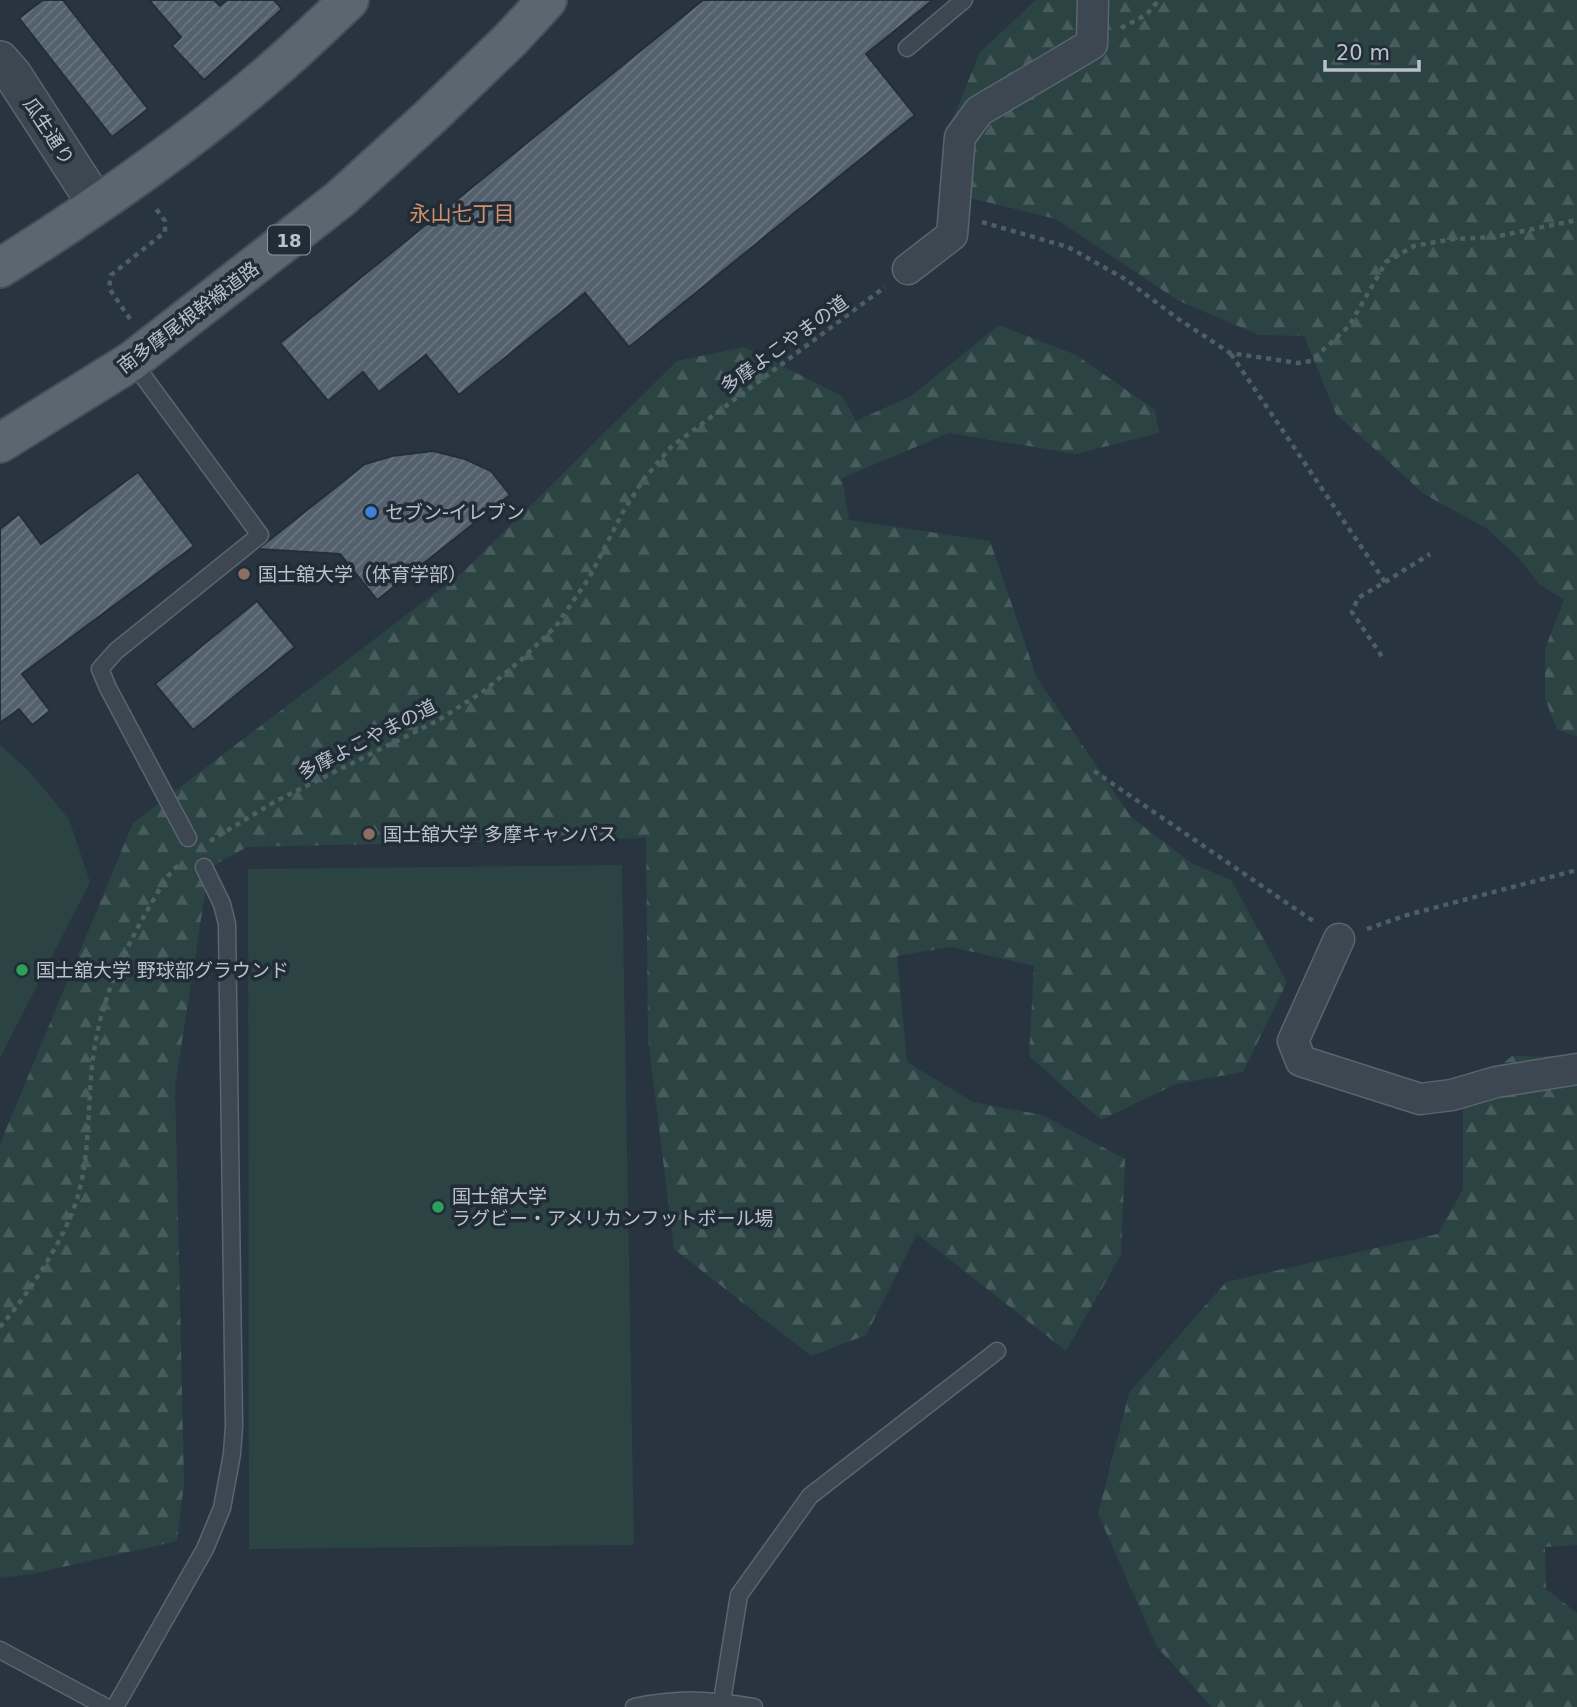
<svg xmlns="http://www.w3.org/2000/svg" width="1577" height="1707" font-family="'DejaVu Sans','Noto Sans JP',sans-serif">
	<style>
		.green { fill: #2b4343 }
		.forest { fill: url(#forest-firs) }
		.building { fill: url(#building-hatch); stroke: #232e38; stroke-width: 2 }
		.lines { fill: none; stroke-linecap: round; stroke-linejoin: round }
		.service-casing { stroke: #5a656e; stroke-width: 19 }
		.minor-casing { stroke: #5a656e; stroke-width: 33 }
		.tertiary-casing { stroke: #5a656e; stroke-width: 40 }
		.primary-casing { stroke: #46505a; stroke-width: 42 }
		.path { stroke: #4a6061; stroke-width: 4.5; stroke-dasharray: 5 5; stroke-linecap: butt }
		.service { stroke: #3c4751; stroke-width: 16 }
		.minor { stroke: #3c4751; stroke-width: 30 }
		.tertiary { stroke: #3c4751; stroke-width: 37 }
		.primary { stroke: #5b6671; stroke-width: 38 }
		.shop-dot { fill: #3f7fe0; stroke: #212c36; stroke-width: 2.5 }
		.education-dot { fill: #8d6e63; stroke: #212c36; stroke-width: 2.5 }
		.leisure-dot { fill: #2e9e5b; stroke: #212c36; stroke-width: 2.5 }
		.labels { text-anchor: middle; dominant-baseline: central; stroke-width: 7; stroke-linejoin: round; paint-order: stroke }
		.shield { fill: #212c36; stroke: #8b959e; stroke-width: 2 }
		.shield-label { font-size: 18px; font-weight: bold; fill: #b9c2cb }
		.street-label { font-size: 19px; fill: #b9c2cb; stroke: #212c36 }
		.poi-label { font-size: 19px; fill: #b9c2cb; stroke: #212c36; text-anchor: start }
		.neighbourhood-label { font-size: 21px; fill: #d1916e; stroke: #212c36 }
	</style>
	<defs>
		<pattern id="forest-firs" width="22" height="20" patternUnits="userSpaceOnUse" patternTransform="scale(1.75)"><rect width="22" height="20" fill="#2b4343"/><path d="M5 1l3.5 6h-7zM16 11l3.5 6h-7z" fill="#485c5d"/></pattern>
		<pattern id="building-hatch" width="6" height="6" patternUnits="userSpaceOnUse" patternTransform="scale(1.75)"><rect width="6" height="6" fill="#53606e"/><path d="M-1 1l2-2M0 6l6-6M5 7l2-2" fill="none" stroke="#6a7581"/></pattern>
	</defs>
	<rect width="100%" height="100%" fill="#283541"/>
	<path class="green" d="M0 745 28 770 69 819 90 882 0 1058Z
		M622 865 634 1545 249 1549 248 869Z"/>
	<path class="forest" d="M1036 0H1577V736L1557 730 1545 698V649L1564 600 1539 584 1518 557 1486 528 1424 494 1336 414 1304 336 1259 335 1179 301 1056 219 966 197 952 121 980 52Z
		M999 325 1076 355 1155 410 1159 433 1076 454 949 433 842 478 849 520 990 541 1037 678 1131 817 1193 864 1231 880 1287 982 1243 1072 1176 1084 1101 1120 1029 1056 1034 966 951 947 897 956 907 1062 973 1102 1042 1115 1125 1159 1121 1255 1066 1351 917 1234 866 1335 811 1356 674 1249 648 1038 646 838 247 847 209 868 175 1086 184 1483 177 1541 32 1574 0 1578V1144L133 823 464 571 677 361 744 347 842 396 856 421 911 396Z
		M1512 1056 1577 1057V1545L1545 1547 1546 1589 1577 1613V1707H1212L1157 1647 1098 1514 1129 1393 1226 1282 1438 1234 1463 1189V1096Z"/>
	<path class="building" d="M43 0H63L148 109 112 137 19 18Z
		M149 0H214L220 6 227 0H274L282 9 204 80 172 46 181 37Z
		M703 0H933L866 54 915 115 629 347 585 293 459 395 426 355 379 392 363 372 328 401 280 343Z
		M433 451 465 459 491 471 510 495 377 600 340 554 258 549 365 464 392 456Z
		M138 472 194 546 22 674 50 711 32 725 19 709 0 723V529L19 514 41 544Z
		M257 601 295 647 193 730 155 684Z"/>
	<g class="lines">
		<g class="service-casing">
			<path id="service" d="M907 48 964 0
				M132 361 260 535 116 651 100 669 108 688 188 838
				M0 1650 106 1707
				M722 1701 739 1595 810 1496 997 1351
				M115 1707 205 1549 222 1508 232 1454 234 1426 227 924 222 904 204 867
				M634 1707C678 1698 710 1699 754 1707"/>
		</g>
		<g class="minor-casing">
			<path id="minor" d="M908 269 952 235 960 137 979 111 1092 44 1093 0
				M1339 939 1293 1041 1301 1061 1420 1099 1452 1095 1496 1082 1577 1069"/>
		</g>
		<g class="tertiary-casing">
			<path id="tertiary" d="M0 60 13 75 97 205"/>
		</g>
		<g class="primary-casing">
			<path id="primary" d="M0 268C96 208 194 140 279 65 303 44 326 22 349 0
				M0 443 132 361 340 199 430 117 511 39 547 0"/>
		</g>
		<path class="path" d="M1121 28 1146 15 1159 0
			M982 222 1068 247 1125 279 1177 318 1230 353 1298 363 1311 361 1349 326 1386 262 1414 246 1453 239 1494 237 1577 220
			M130 319 109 288 111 275 165 232V221L154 206
			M1231 354 1385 582 1358 598 1352 612 1383 658
			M1385 582 1430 554
			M1094 771 1316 923
			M210 841 276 801 437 721 484 691 521 660 556 626 589 578 624 510 644 479 671 447 885 287
			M1367 929 1407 915 1577 870
			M0 1327C27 1296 65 1239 77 1199 92 1149 86 1097 95 1045 103 997 123 953 147 911 156 896 166 874 181 863"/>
		<use href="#service" class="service"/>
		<use href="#minor" class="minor"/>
		<use href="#tertiary" class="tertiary"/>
		<use href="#primary" class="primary"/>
	</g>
	<circle class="shop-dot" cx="371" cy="512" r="7"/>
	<g class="education-dot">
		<circle cx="244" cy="574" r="7"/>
		<circle cx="369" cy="834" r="7"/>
	</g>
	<g class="leisure-dot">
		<circle cx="22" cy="970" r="7"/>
		<circle cx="438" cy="1207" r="7"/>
	</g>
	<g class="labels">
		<rect class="shield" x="268" y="225.5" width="42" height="29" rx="5"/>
		<g class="shield-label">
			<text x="289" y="240">18</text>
		</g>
		<g class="street-label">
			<text transform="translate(49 131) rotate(57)">瓜生通り</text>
			<text transform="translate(188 317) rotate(-37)">南多摩尾根幹線道路</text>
			<text transform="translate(784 344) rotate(-36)">多摩よこやまの道</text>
			<text transform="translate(367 739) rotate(-27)">多摩よこやまの道</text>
		</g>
		<g class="poi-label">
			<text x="385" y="512">セブン-イレブン</text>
			<text x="258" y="574">国士舘大学（体育学部）</text>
			<text x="383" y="834">国士舘大学 多摩キャンパス</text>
			<text x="36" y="970">国士舘大学 野球部グラウンド</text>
			<text x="452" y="1196">国士舘大学<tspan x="452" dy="22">ラグビー・アメリカンフットボール場</tspan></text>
		</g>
		<g class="neighbourhood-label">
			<text x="462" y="214">永山七丁目</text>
		</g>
	</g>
	<path d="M1325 60v10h94v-10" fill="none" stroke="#b9c2cb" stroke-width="3.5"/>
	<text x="1336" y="60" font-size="21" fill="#b9c2cb" stroke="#212c36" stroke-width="5" paint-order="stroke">20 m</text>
</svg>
